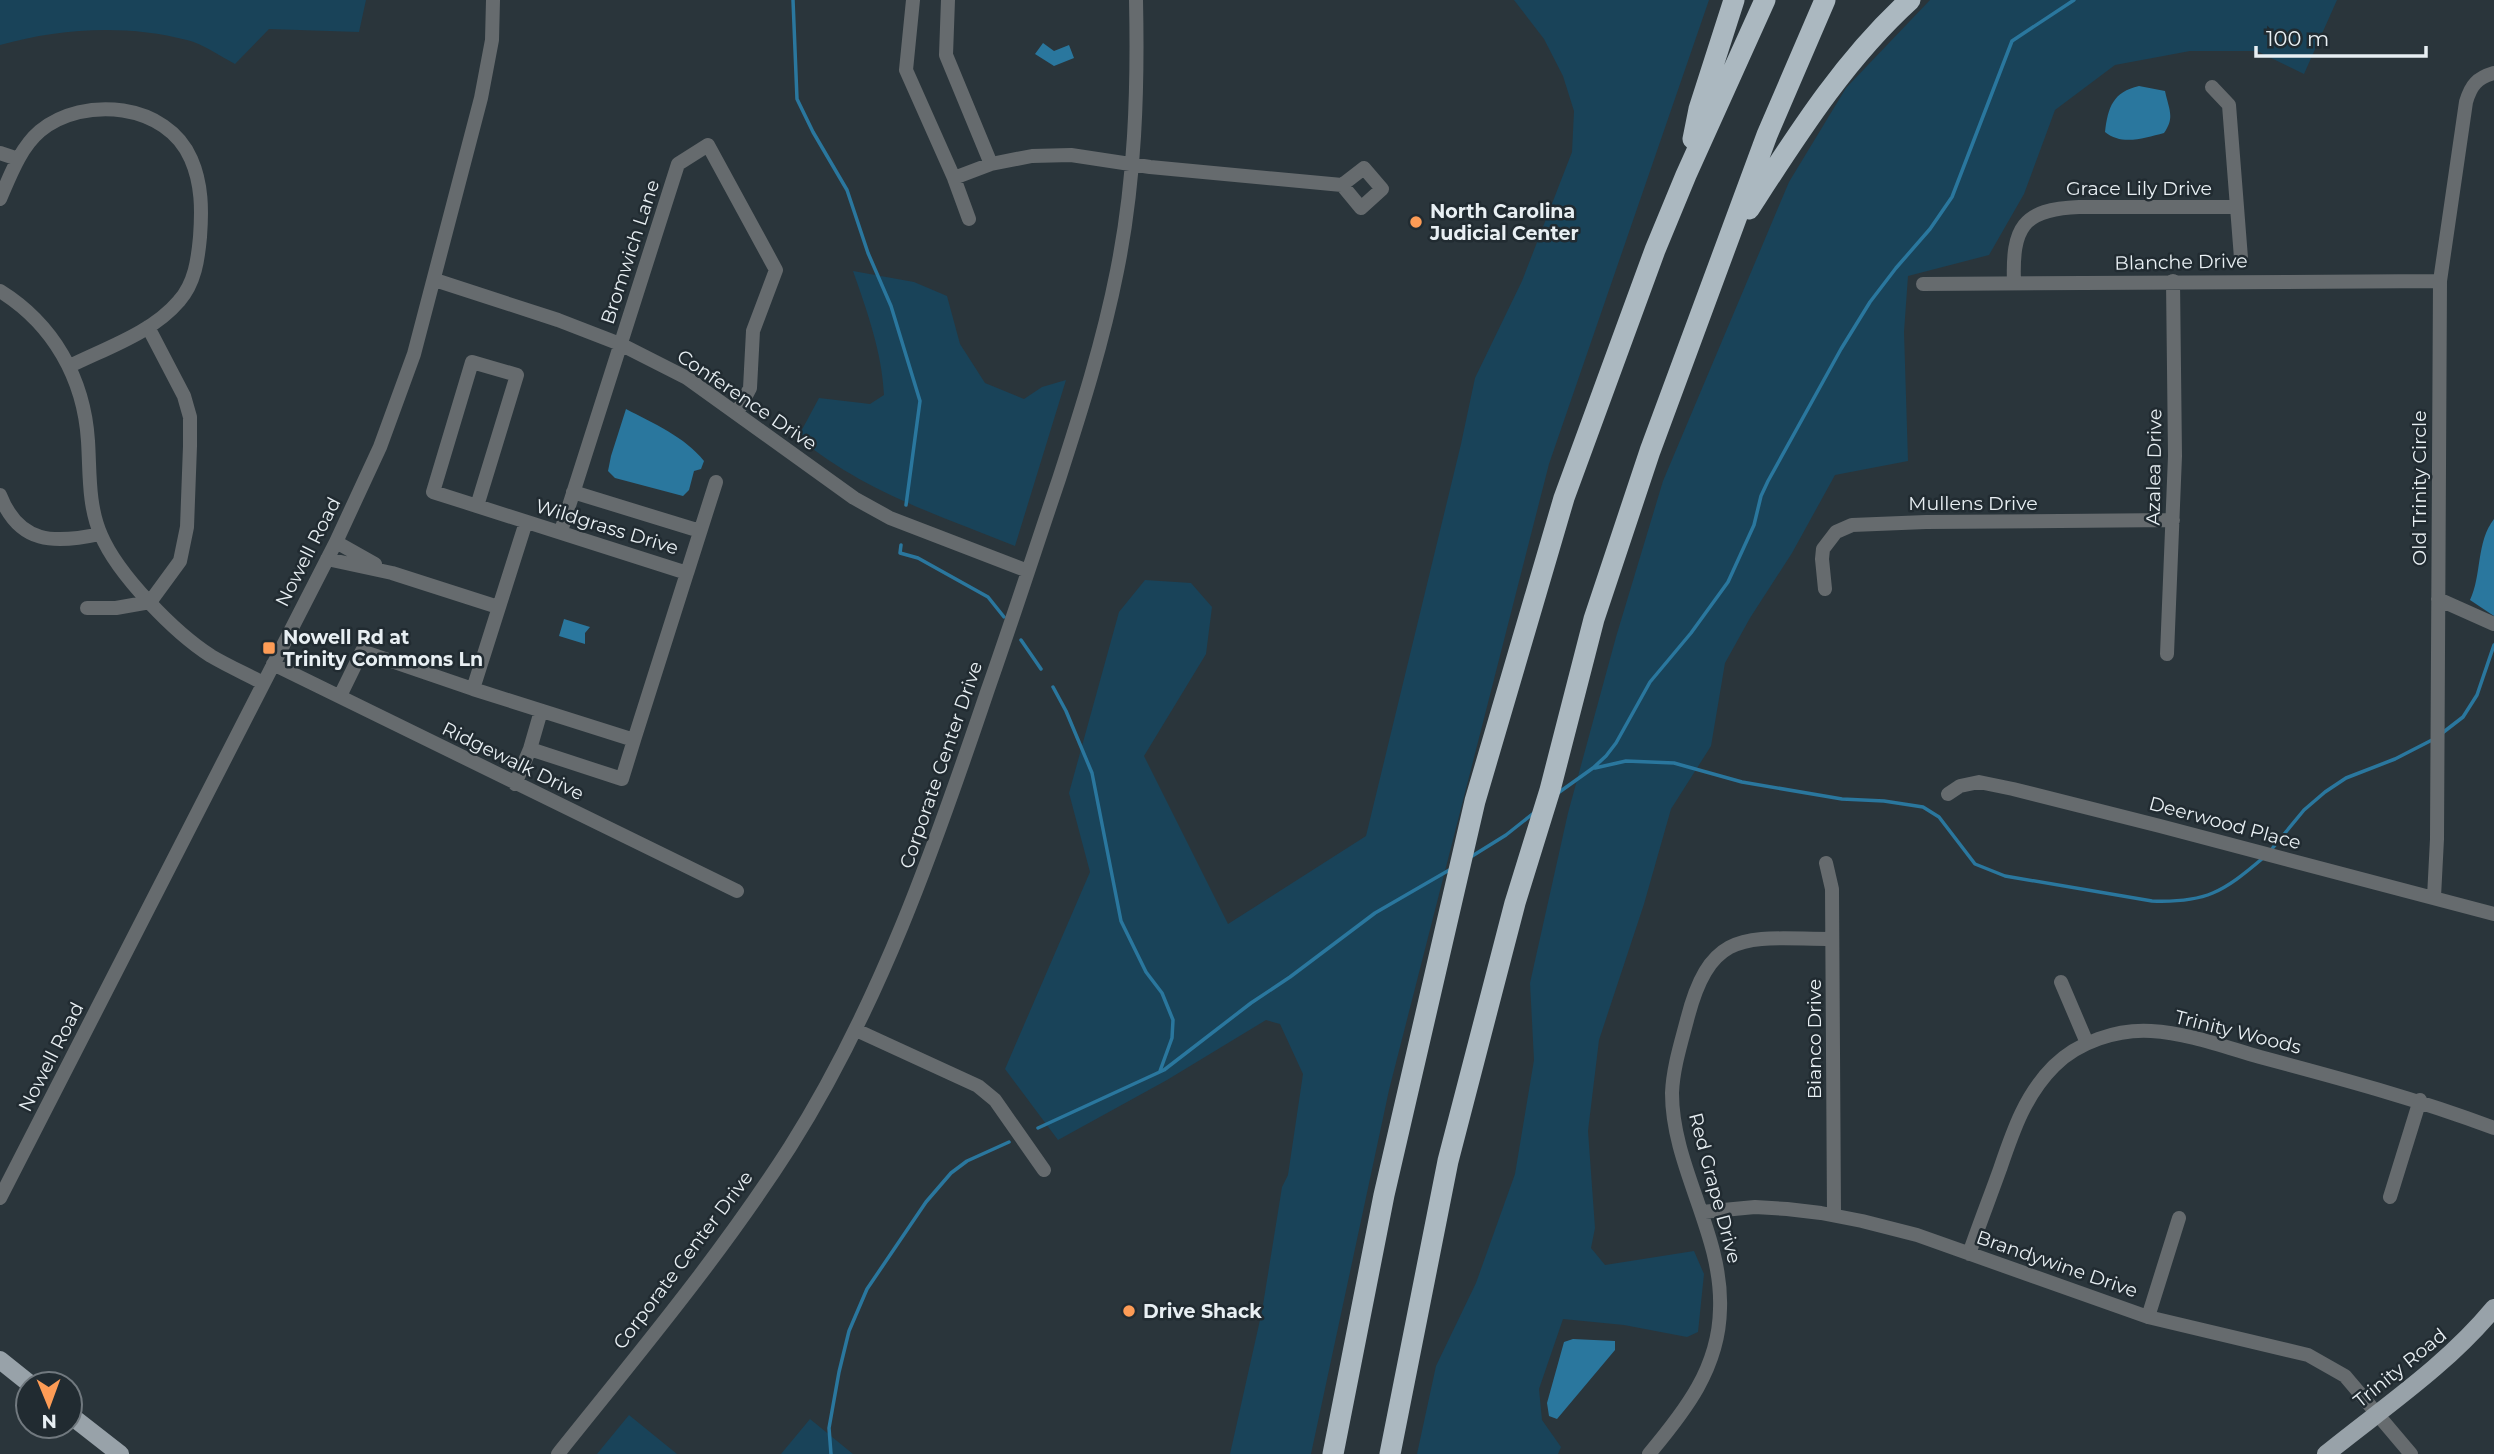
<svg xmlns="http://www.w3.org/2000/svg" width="2494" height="1454" font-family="Montserrat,sans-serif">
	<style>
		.green { fill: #194359 }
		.water { fill: #2a779e }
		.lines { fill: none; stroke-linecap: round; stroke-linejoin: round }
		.stream { stroke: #2a779e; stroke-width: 3.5 }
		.minor { stroke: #666b6e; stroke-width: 14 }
		.major { stroke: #98a2a9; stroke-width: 18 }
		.highway { stroke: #abb8c0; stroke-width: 21 }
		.poi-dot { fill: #fd9c56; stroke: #212b31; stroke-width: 2.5 }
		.labels { text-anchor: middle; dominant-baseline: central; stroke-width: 5; stroke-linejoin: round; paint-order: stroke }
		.street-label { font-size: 19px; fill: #e8eff3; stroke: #212b31 }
		.poi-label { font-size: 19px; font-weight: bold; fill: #e8eff3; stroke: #212b31; text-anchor: start }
	</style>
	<rect width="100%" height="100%" fill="#2a353b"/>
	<path class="green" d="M0 0H366L359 32 269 29 235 64C220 56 203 44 187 40 126 24 60 28 0 45Z
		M1514 0H1709L1549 464 1389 1090 1311 1454H1230L1262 1311 1282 1187 1288 1175 1303 1074 1280 1024 1266 1020 1167 1080 1058 1140 1005 1069 1090 872 1069 793 1119 612 1145 580 1191 583 1212 607 1206 654 1144 756 1228 924 1366 836 1461 444 1475 378 1522 281 1572 152 1574 111 1563 76 1544 39Z
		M1930 0H2337L2304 74 2257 51H2190L2115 65 2055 110 2024 194 1989 255 1908 276 1904 332 1908 461 1835 475 1792 553 1750 618 1725 663 1711 746 1671 809 1644 904 1599 1040 1588 1131 1595 1228 1591 1248 1605 1265 1694 1251 1704 1274 1698 1332 1687 1337 1624 1325 1563 1319 1539 1389 1542 1420 1561 1447 1558 1454H1417L1436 1366 1476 1283 1515 1174 1534 1060 1530 983 1568 813 1616 637 1663 481 1789 182 1846 88Z
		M853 271 914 282 947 296 960 344 985 383 1024 399 1042 387 1066 380 1015 546C938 515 862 491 798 437L819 398 870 404 884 395C882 352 867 311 853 271Z
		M629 1415 677 1454H597Z
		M810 1419 853 1454H781Z"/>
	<path class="water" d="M1043 43 1054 51 1069 45 1074 58 1054 66 1035 54Z
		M2139 86 2165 91C2169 110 2175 117 2164 133 2144 138 2122 146 2105 132 2108 107 2113 92 2139 86Z
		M626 409C653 423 685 437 704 461L701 469 694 471 689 490 683 496 615 478 608 471 611 456Z
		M2494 519V616L2470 600C2482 575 2476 542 2494 519Z
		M564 619 590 627 585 633V644L559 636Z
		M1573 1339 1615 1341V1350L1557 1419 1549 1416 1547 1403 1564 1342Z"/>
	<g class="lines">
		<path class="stream" d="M793 0 797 99 813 132 847 190 868 253 891 306 920 401 906 505
			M901 545 900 553 918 558 988 597 1004 617
			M1021 640 1041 669
			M1053 687 1066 711 1092 773 1121 921 1146 972 1162 993 1173 1020 1172 1038 1160 1071
			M2441 734 2463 717 2477 695 2494 645
			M1595 768 1626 761 1674 763 1742 782 1842 799 1884 801 1923 807 1939 817 1975 864 2005 876 2152 901C2206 903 2223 892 2263 858
			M1558 793 1593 768 1606 756 1616 743 1650 682 1691 633 1728 582 1754 525 1761 496 1768 481 1841 349 1870 302 1896 268 1930 229 1952 197 2012 41 2074 0
			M2271 850 2304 810 2325 792 2346 778 2395 759 2432 740
			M1469 858 1506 835 1535 812
			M1038 1128 1164 1070 1251 1003 1290 977 1375 913 1451 869
			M831 1454 829 1428 839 1372 849 1331 867 1289 926 1202 951 1173 967 1161 1009 1142"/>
		<path class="minor" d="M913 0 906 70 954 178 991 164
			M948 0 946 55 991 164 1032 156 1071 155 1150 167 1342 185 1361 208 1382 189 1364 168 1342 185
			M2212 87 2229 105 2241 258
			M0 153 18 159
			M954 178 969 219
			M0 199C10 176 20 148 40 131 84 95 167 103 191 159 202 184 202 210 200 237 198 259 195 283 179 301 152 333 106 348 70 366
			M435 280 558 320 620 344 687 378 854 498 890 518 1028 571
			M2014 283C2012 228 2022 209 2079 207H2236
			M1923 284 2440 281
			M0 291C53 324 84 378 88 441 90 472 88 506 101 535 118 575 175 633 211 656 228 666 246 674 263 683
			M573 492 700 531
			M0 495C19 544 54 544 100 534
			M561 531 678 164 708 145 776 270 753 331 750 388 737 413
			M336 542 375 564
			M327 559 392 573 498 607
			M687 573 716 482
			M1825 589 1822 559 1823 549 1836 532 1852 525 1926 522 2173 520
			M2438 599 2494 624
			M87 608H116L150 602 180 561 187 527 190 446V417L184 396 148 327
			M2167 654 2175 456 2173 281
			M273 664 737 891
			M473 689 526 522
			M340 696 362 651 473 689 634 740 687 573 477 506 517 375 472 362 433 492 477 506
			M530 749 622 779 634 740
			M515 784 530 749 541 711
			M1948 794 1960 786 1979 782 2013 789 2160 826 2494 914
			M1826 863 1832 889 1834 1215
			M2434 897 2437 839 2440 281 2466 102C2471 85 2477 78 2494 73
			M2061 982 2087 1043
			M856 1030 978 1086 995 1100 1044 1170
			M2390 1197 2420 1100
			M0 1198 336 542 380 447 414 354 481 98 492 40 493 0
			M1702 1212 1755 1207 1787 1209 1821 1213 1862 1221 1917 1235 2148 1317 2308 1355 2345 1376 2411 1454
			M1969 1254C1979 1225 1990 1197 2000 1169 2013 1131 2025 1095 2054 1066 2078 1042 2117 1029 2151 1031 2188 1033 2225 1047 2260 1057 2339 1078 2417 1099 2494 1128
			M2148 1317 2179 1218
			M558 1454C638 1354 721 1255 790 1147 879 1006 934 849 987 692 1012 621 1035 550 1059 479 1081 411 1103 342 1117 271 1135 182 1138 91 1136 0
			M1649 1454C1685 1411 1719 1368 1720 1309 1723 1234 1672 1167 1672 1093 1673 1068 1681 1043 1687 1020 1711 925 1749 939 1832 939"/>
		<path class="major" d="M0 1360 30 1384
			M70 1415 120 1454
			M2326 1454C2384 1407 2446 1366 2494 1308"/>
		<path class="highway" d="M1693 139 1699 109 1734 0
			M1749 209C1797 135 1844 60 1910 0
			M1333 1454 1384 1195 1475 801 1564 498 1655 250 1686 175 1765 0
			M1390 1454 1448 1161 1515 903 1550 790 1594 619 1650 451 1767 135 1825 0"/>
	</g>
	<g class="poi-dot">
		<circle cx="1416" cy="222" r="7"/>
		<rect x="262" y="641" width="14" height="14" rx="3.5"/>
		<circle cx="1129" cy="1311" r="7"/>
	</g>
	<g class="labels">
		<g class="street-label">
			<text x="2139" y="188">Grace Lily Drive</text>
			<text transform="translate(630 252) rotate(-72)">Bromwich Lane</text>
			<text transform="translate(2181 262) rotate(-1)">Blanche Drive</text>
			<text transform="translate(747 400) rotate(34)">Conference Drive</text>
			<text transform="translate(2154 467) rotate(-89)">Azalea Drive</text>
			<text transform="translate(2419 488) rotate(-90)">Old Trinity Circle</text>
			<text x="1973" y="503">Mullens Drive</text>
			<text transform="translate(607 527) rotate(17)">Wildgrass Drive</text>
			<text transform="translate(308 552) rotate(-63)">Nowell Road</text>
			<text transform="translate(513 761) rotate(26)">Ridgewalk Drive</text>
			<text transform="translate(941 765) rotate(-71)">Corporate Center Drive</text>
			<text transform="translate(2225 823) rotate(15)">Deerwood Place</text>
			<text transform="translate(2238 1032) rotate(14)">Trinity Woods</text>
			<text transform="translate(1814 1039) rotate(-90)">Bianco Drive</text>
			<text transform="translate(51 1057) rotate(-63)">Nowell Road</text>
			<text transform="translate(1715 1188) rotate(75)">Red Grape Drive</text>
			<text transform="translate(683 1260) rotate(-53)">Corporate Center Drive</text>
			<text transform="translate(2057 1264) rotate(19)">Brandywine Drive</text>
			<text transform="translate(2400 1368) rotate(-39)">Trinity Road</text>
		</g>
		<g class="poi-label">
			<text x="1430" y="211">North Carolina<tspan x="1430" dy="22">Judicial Center</tspan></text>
			<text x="283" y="637">Nowell Rd at<tspan x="283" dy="22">Trinity Commons Ln</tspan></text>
			<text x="1143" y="1311">Drive Shack</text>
		</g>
	</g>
	<g transform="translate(49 1405) rotate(179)"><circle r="33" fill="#212b31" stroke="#71797f" stroke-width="2"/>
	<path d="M0-5L12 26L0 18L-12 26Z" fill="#fd9c56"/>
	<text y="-10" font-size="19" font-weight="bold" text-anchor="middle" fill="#e8eff3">N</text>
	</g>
	<path d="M2256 46v10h170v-10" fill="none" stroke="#e8eff3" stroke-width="3.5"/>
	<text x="2266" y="46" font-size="21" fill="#e8eff3" stroke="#212b31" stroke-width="5" paint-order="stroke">100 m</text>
</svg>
